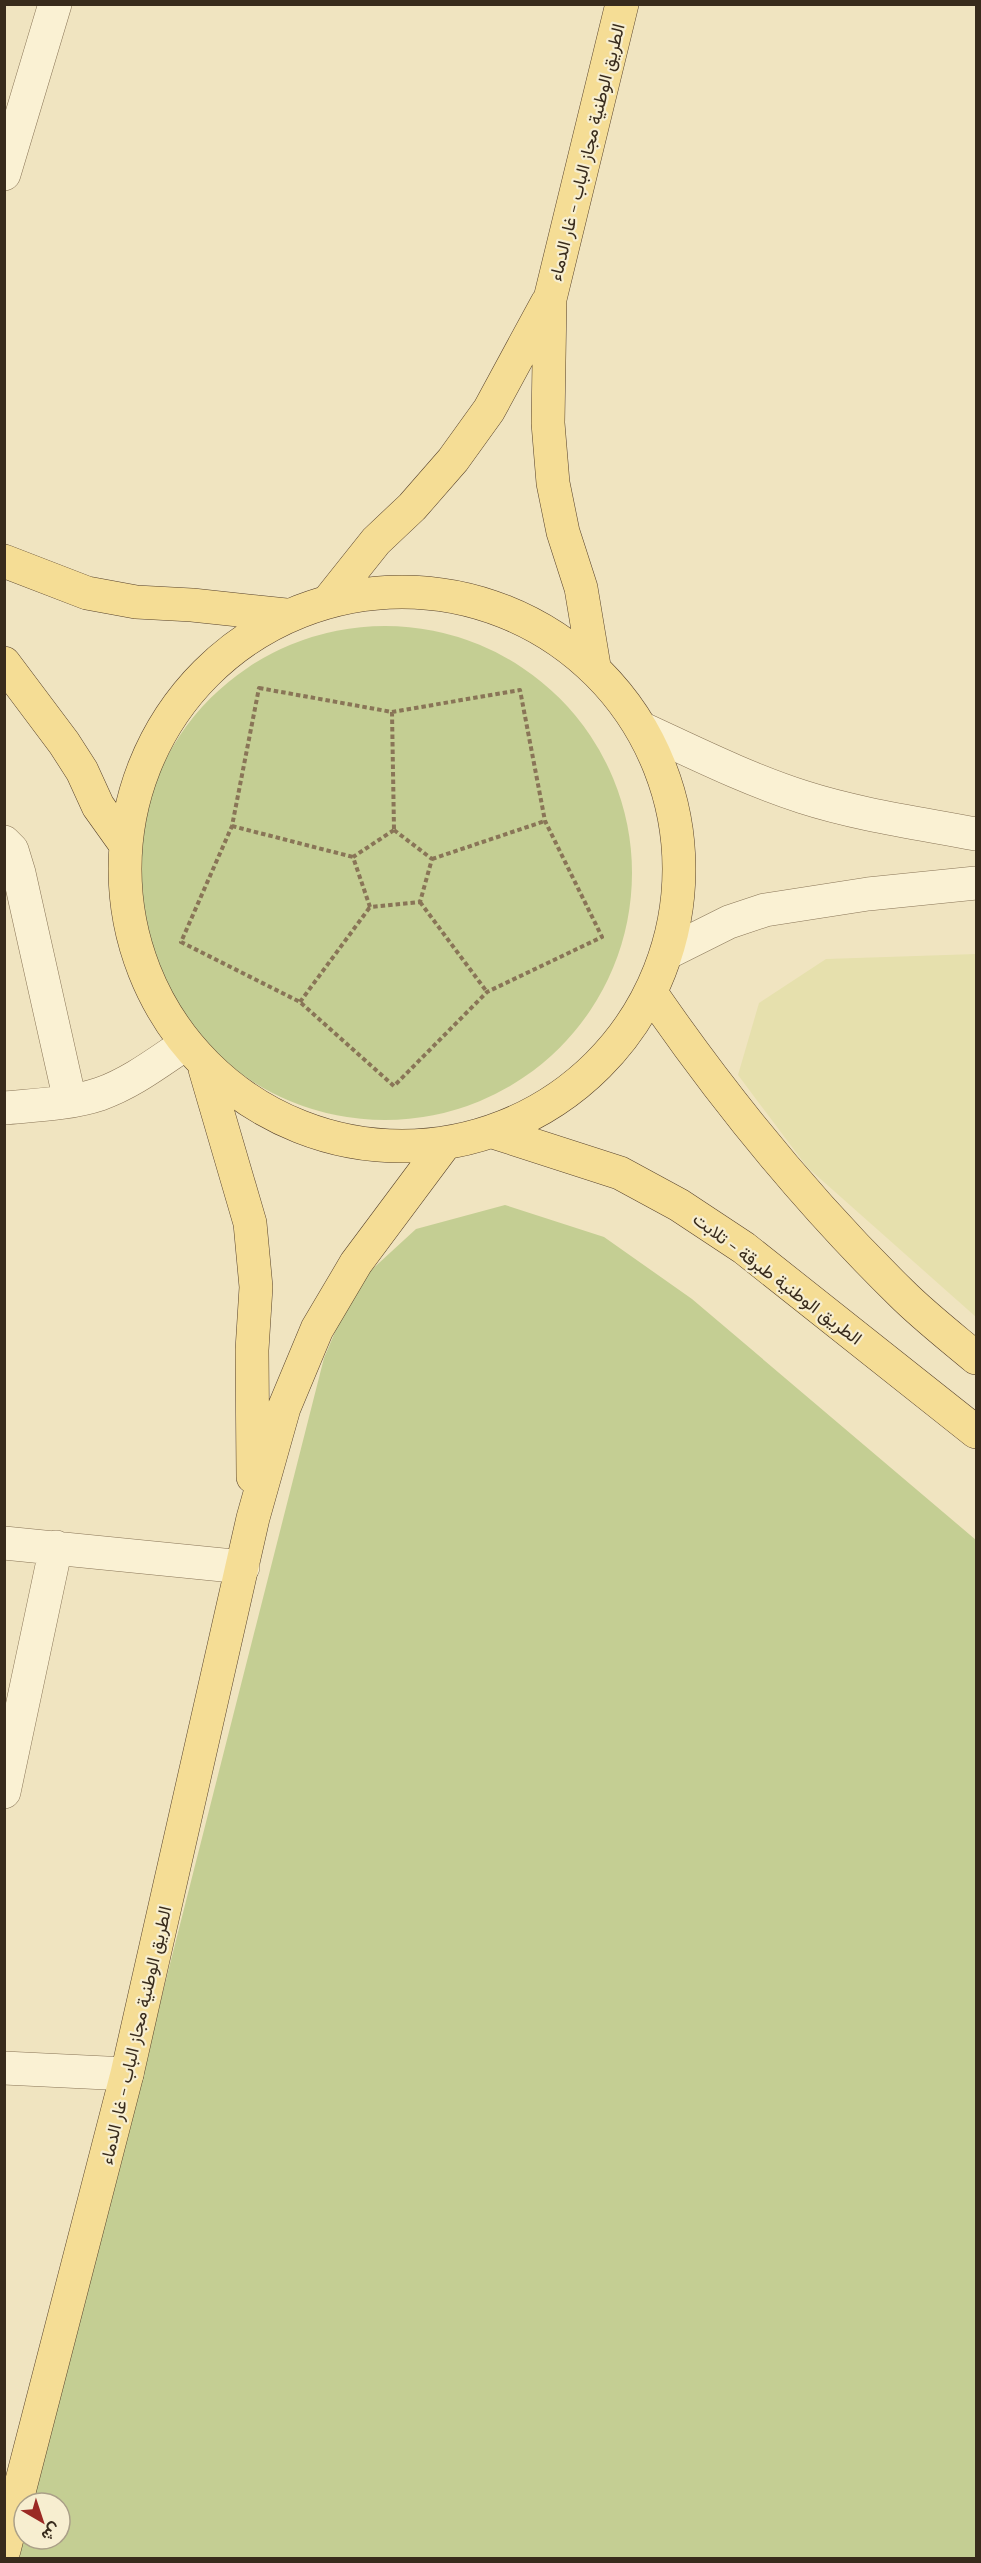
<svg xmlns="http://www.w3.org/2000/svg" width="981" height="2563" font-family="'Playfair Display',Vazirmatn,serif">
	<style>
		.farmland { fill: #e6e0ad }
		.green { fill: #c4ce93 }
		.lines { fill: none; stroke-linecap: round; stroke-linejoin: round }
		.minor-casing { stroke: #897557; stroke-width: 34 }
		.major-casing { stroke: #57422c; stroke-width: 34 }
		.path { stroke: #897557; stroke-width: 4; stroke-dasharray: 4.5 3; stroke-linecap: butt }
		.minor { stroke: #faf1d3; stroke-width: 33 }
		.major { stroke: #f5dd95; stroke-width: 33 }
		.labels { text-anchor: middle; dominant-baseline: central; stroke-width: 4.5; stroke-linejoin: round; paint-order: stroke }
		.street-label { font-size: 18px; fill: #382b1c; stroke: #f7eed0 }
	</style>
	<rect width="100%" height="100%" fill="#f0e4c0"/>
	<path class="farmland" d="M976 954V1317L807 1167 738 1075 759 1003 826 959Z"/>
	<path class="green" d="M138 873a247 247 0 1 1 494 0a247 247 0 1 1-494 0Z
		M505 1205 604 1237 692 1299 976 1540V2558H19L24 2537 60 2539V2503H33L324 1358 355 1285 416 1229Z"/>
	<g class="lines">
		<g class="minor-casing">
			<path id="minor" d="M4 174 55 4
				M643 729C695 753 747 779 803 797 859 815 918 823 976 834
				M4 842 12 850 19 873 70 1101
				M667 953 729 922 765 910 868 894 976 883
				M4 1108C36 1105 70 1104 100 1094 131 1083 157 1063 184 1045
				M4 1543 243 1567
				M4 1792 56 1547
				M4 2068 127 2074"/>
		</g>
		<g class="major-casing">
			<path id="major" d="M4 561 87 593 136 602 192 605 286 615
				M125 869a277 277 0 1 1 554 0a277 277 0 1 1-554 0Z
				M329 600 376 541 412 507 453 460 489 410 547 303
				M4 663 64 743 82 771 98 806 123 841
				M594 666 581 588 563 532 553 483 548 423 550 299 622 4
				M651 993C725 1100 808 1202 901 1293 924 1316 951 1337 976 1358
				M205 1069 250 1223 256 1287 252 1350 253 1477
				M493 1132 620 1173 679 1205 744 1248 976 1432
				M4 2550 127 2074 253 1518 284 1408 317 1329 356 1263 444 1145"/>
		</g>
		<path class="path" d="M259 688 392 712 520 690 545 821 602 937 487 992 394 1086 300 1002 181 942 232 826Z
			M392 712 394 830
			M232 826 353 857
			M394 830 432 859 420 902 370 907 353 857Z
			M432 859 545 821
			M420 902 487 992
			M300 1002 370 907"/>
		<use href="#minor" class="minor"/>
		<use href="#major" class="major"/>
	</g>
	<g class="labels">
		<g class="street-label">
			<text transform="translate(586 152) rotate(-76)">الطريق الوطنية مجاز الباب - غار الدماء</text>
			<text transform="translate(778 1278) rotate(37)">الطريق الوطنية طبرقة - تلابت</text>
			<text transform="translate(135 2035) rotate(-77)">الطريق الوطنية مجاز الباب - غار الدماء</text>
		</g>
	</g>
	<rect width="981" height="2563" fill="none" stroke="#382b1c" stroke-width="12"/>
	<g transform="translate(42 2521) rotate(141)"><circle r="28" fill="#f7eed0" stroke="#aba088" stroke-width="1.5"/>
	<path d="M0-4.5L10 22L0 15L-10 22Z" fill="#9b2a24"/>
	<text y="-9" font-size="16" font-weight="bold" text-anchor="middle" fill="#382b1c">ش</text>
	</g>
</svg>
